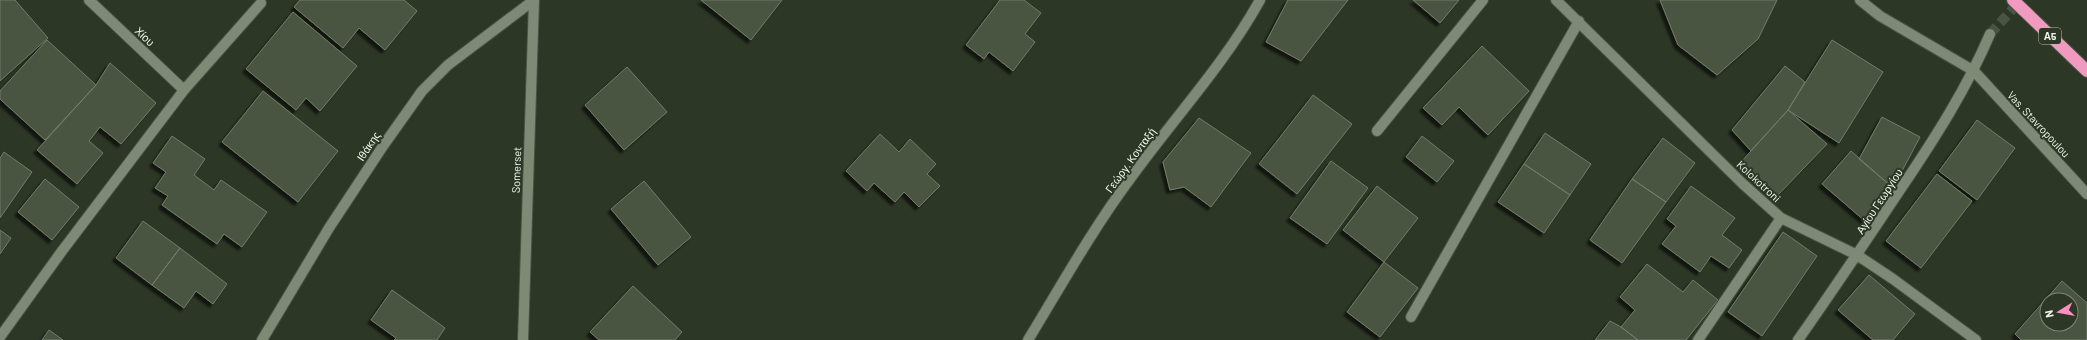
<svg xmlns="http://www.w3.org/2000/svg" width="2087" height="340" font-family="Barlow,sans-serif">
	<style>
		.building { fill: #495441; stroke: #717d69; fill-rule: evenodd; filter: url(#shadow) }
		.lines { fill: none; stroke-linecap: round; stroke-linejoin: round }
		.minor-tunnel { stroke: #4a5444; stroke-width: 10; stroke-dasharray: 10 5; stroke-linecap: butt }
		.minor-casing { stroke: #4a5343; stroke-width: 12 }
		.highway-casing { stroke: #4a5343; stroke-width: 14 }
		.minor { stroke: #7e8a76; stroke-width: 10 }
		.highway { stroke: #f09abf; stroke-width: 12 }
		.labels { text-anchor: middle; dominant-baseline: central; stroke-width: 4; stroke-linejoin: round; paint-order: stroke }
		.shield { fill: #2d3726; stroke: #b6bdb1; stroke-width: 1 }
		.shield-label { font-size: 10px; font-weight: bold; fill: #f0f7ec }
		.street-label { font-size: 11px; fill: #f0f7ec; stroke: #2d3726 }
	</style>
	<defs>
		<filter id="shadow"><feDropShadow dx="-3.5" dy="3.5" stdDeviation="1" flood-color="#0009"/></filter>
	</defs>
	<rect width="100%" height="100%" fill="#2d3726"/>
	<path class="building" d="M0 0H15L48 38 0 81Z
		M300 0H404L417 11 385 50 359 28 343 48 294 7Z
		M701 0H782L751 40Z
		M1000 0H1024L1041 13 1025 34 1035 42 1013 71 989 52 984 59 966 45Z
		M1288 0H1348L1301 61 1266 42Z
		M1413 0H1459L1440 23Z
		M1660 0H1777L1758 39 1717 75 1678 45Z
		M293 12 357 66 320 111 306 98 296 110 246 69Z
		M47 40 96 85 45 140 0 99V91Z
		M1832 40 1883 72 1839 143 1788 110Z
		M1482 46 1529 91 1488 135 1459 107 1442 125 1423 108Z
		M110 63 156 103 121 144 100 127 89 141 103 153 77 184 37 150 96 85Z
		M1785 66 1805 82 1788 110 1751 151 1732 130Z
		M627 67 667 112 624 150 585 105Z
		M263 91 338 151 298 202 222 142Z
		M1313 95 1352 124 1297 194 1259 164Z
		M1788 110 1827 144 1777 196 1741 162Z
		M1882 117 1920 137 1893 188 1859 159Z
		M1199 118 1251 153 1211 207 1184 187 1170 190 1163 162Z
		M1977 120 2015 148 1977 200 1939 171Z
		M1545 133 1591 164 1570 195 1524 164Z
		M880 134 899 152 910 139 936 164 927 174 940 186 919 207 904 192 895 202 874 183 867 191 846 171Z
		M172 136 205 159 194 175 214 190 221 180 267 212 242 247 224 234 217 244 162 205 168 196 155 188 166 172 153 163Z
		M1422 136 1454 161 1437 182 1406 157Z
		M1663 138 1695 163 1666 202 1632 179Z
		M1851 151 1893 188 1865 221 1822 184Z
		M4 152 32 172 0 218V158Z
		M1331 161 1368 188 1327 244 1290 218Z
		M1524 164 1570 195 1544 233 1498 202Z
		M1937 174 1972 201 1921 268 1886 241Z
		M45 179 79 207 52 240 18 212Z
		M1632 179 1666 202 1622 263 1590 240Z
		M644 181 691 237 658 265 611 209Z
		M1377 186 1418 218 1384 262 1343 230Z
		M1691 186 1735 218 1722 235 1742 250 1729 268 1711 256 1700 272 1662 244 1676 226 1667 219Z
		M143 221 180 248 152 285 116 258Z
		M0 230 11 238 0 254Z
		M1783 232 1817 256 1762 336 1728 312Z
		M180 248 227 284 213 304 196 291 184 308 152 285Z
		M1384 262 1418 288 1380 337 1347 312Z
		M1647 264 1683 292 1693 280 1718 300 1686 340H1638L1621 327 1635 310 1620 297Z
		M1869 275 1915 314 1893 340H1873L1838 310Z
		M2062 281 2087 303V340H2021L2015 334ZM2047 300H2071V324H2047Z
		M633 286 682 332 675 340H599L590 332Z
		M392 290 445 328 437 340H394L396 338 371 320Z
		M1610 321 1621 327 1638 340H1595Z
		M49 330 63 340H42Z"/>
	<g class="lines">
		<path class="minor-tunnel" d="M1990 34 2021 0"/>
		<g class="minor-casing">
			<path id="minor" d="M89 0 184 90
				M1556 0 1743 184 1781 218 1857 255 1893 279 1976 340
				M1860 0 1880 16 1974 71 2087 194
				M1377 131 1483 0
				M1411 317 1579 21
				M0 337 62 251 184 90 261 3
				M262 340 329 228 383 146 422 91 448 65 534 0
				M523 340 534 0
				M1028 340C1061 286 1092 230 1130 179 1173 119 1224 65 1260 0
				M1698 340 1781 218
				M1798 340C1834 289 1868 238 1902 187 1935 138 1967 88 1990 34"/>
		</g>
		<g class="highway-casing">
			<path id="highway" d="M2013 0 2087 71"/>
		</g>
		<use href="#minor" class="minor"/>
		<use href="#highway" class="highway"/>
	</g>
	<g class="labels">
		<rect class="shield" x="2039" y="28" width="22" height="16" rx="3"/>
		<g class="shield-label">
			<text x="2050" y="36">Α5</text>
		</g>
		<g class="street-label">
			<text transform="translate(145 36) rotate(44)">Χίου</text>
			<text transform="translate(2039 124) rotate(47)">Vas. Stavropoulou</text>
			<text transform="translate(368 146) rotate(-56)">Ιθάκης</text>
			<text transform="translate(1130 160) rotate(-54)">Γεώργ. Κονταξή</text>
			<text transform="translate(516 170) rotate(-88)">Somerset</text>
			<text transform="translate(1759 181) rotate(43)">Kolokotroni</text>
			<text transform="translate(1879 201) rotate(-57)">Αγίου Γεωργίου</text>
		</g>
	</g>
	<g transform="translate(2059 312) rotate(259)"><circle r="19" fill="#2d3726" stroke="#7b8475"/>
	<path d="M0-3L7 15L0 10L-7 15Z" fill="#fd8ec0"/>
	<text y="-6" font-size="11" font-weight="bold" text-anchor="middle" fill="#f0f7ec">N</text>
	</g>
</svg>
